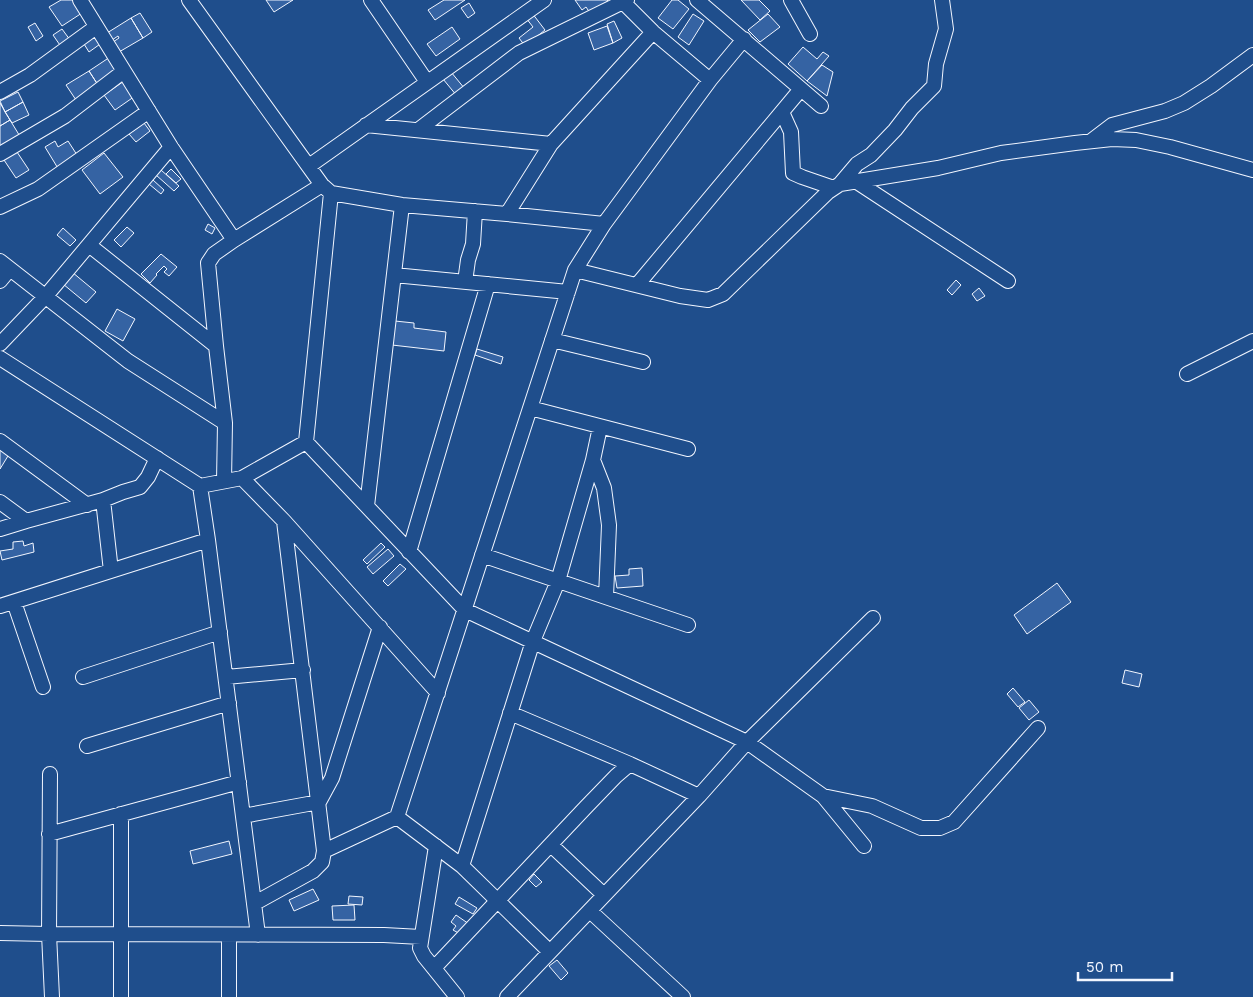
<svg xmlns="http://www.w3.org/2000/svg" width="1253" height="997" font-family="'Work Sans',sans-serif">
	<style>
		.building { fill: #3563a3; stroke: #f2f6ff }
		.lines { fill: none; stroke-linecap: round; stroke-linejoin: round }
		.minor-casing { stroke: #f2f6ff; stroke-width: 16 }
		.minor { stroke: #1f4e8c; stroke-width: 14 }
	</style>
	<rect width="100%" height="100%" fill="#1f4e8c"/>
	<path class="building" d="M61 0H78L85 11 62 26 49 7Z
		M266 0H293L274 12Z
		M444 0H465L435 20 428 10Z
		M575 0H607L608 1 590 13 586 7 582 10Z
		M672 0H678L689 9 673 29 658 18Z
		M741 0H759L770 11 760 20Z
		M469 3 475 13 468 18 461 8Z
		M140 13 152 32 143 38 131 18Z
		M532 13 545 30 525 46 519 38 533 27 526 18Z
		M693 14 704 21 689 45 678 37Z
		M768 14 780 27 760 42 748 30Z
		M131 18 143 38 119 52 113 42 119 38 118 36 112 40 107 33Z
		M614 21 622 38 613 43 607 24Z
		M35 23 43 36 36 41 28 27Z
		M607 26 613 43 594 50 588 33Z
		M452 27 460 39 436 56 427 44Z
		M62 29 73 44 64 51 53 35Z
		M98 34 103 42 89 52 84 44Z
		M803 47 817 59 823 52 829 56 807 81 788 64Z
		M113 55 122 70 98 85 89 71Z
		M822 65 833 72 827 96 807 81Z
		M89 71 98 85 76 100 66 85Z
		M451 72 465 89 457 96 443 79Z
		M127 79 138 94 115 110 104 95Z
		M18 92 23 102 5 112 0 101Z
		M23 102 29 115 12 123 5 112Z
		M0 103 10 120 0 126Z
		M10 120 21 138 0 151V126Z
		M144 123 150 131 136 142 129 134Z
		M55 141 58 147 68 141 79 158 59 170 45 147Z
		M15 149 29 170 16 178 2 157Z
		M104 153 123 177 100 194 82 170Z
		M171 169 181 179 176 183 166 174Z
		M161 170 179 186 174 191 156 175Z
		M153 180 164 190 161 194 149 184Z
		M208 224 215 228 212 234 205 230Z
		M127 227 134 233 121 247 114 240Z
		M63 228 76 240 70 246 57 235Z
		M161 254 177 267 169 276 164 272 167 269 164 266 156 274 157 275 150 283 141 274Z
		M72 272 96 292 86 303 63 284Z
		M956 280 961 285 952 295 947 290Z
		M979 288 985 296 977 301 972 294Z
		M117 309 135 319 123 341 105 331Z
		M395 321 414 323V328L446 332 444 351 392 345Z
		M477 349 503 357 501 364 475 355Z
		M0 445 11 451 0 469Z
		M23 541 24 546 33 543 34 552 2 560 0 551 13 549V542Z
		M381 543 385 547 367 564 363 560Z
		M388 549 394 556 373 574 367 567Z
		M400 564 406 569 388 586 383 581Z
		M642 568 643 586 617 588 615 576 629 575V569Z
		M1057 583 1071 602 1027 634 1014 615Z
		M1125 670 1142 674 1139 687 1122 683Z
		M1013 688 1025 702 1018 707 1007 694Z
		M1029 700 1039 712 1029 720 1019 708Z
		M229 841 232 854 193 864 190 851Z
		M534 874 542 882 536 887 529 880Z
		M313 889 319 900 294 911 289 900Z
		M349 896 363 897 362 905 348 904Z
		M459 897 477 908 473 914 455 904Z
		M354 905 355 920H333L332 906Z
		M456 915 469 924 462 935 453 930 456 926 451 922Z
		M557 960 568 973 561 980 549 966Z"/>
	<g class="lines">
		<g class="minor-casing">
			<path id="minor" d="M80 0 171 147 234 240
				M189 0 322 185 331 193 402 205 507 214 604 224
				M371 0 427 82
				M697 0 821 106
				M791 0 810 34
				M623 2 653 32 710 80
				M0 92 30 75 96 27
				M782 112 791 132 793 173 802 177 834 188
				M366 125 551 144
				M418 130 519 53 627 0
				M1091 141 1112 125 1165 111 1184 103 1211 86 1253 55
				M0 154 65 116 124 71
				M309 166 544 0
				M857 182 1008 281
				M840 184 857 164 871 155 895 130 912 108 934 86 936 64 946 29 942 0
				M331 193 306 442 465 610 747 742 823 796 864 846
				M0 207 38 189 149 111
				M507 214 551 144 653 32
				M89 245 216 346
				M0 261 128 361 225 423
				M575 270 680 296 708 300 723 294 828 192 840 184 938 168 1001 153 1075 143 1112 139 1136 140 1170 147 1253 170
				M394 275 568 292
				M0 281 10 269
				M465 282 468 260 473 244 475 211
				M637 285 801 89
				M552 340 643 362
				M0 344 45 297 171 147
				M0 358 200 486 242 478 306 442
				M1187 374 1253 341
				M530 408 688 449
				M0 441 87 505
				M593 460 604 488 609 525 606 597
				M242 478 284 521 438 693
				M224 481 225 423 216 346 208 263 214 254 234 240 322 185
				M200 486 208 540 258 935
				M103 500 111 571
				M0 502 26 521
				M367 506 402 205
				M0 529 26 521 103 500 123 492 140 487 148 477 157 458
				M409 552 488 284
				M482 555 688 625
				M14 602 43 687
				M0 606 208 540
				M83 677 220 632
				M226 677 303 670
				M510 713 630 764
				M87 746 229 703
				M50 774 49 934 52 997
				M823 796 872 806 921 828H940L954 822 1038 728
				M243 816 319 802 332 778 380 627
				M397 817 462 866 550 952
				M49 834 239 782
				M551 845 604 895
				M436 846 420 948 424 956 457 997
				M324 851 397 817 575 270 604 224 710 80 744 39
				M462 866 533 641 558 581 593 460 600 427
				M255 903 313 871 322 862 324 851 284 521
				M590 911 683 997
				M0 933 49 934 384 935 421 937
				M229 935V997
				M434 968 586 807 616 776 630 764 699 796
				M121 997V814
				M507 997 699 796 747 742 873 618"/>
		</g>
		<use href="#minor" class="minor"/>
	</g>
	<path d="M1078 972v8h94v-8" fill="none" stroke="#f2f6ff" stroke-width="2.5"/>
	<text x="1086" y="972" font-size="15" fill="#f2f6ff" stroke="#1f4e8c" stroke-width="4" paint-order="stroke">50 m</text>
</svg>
